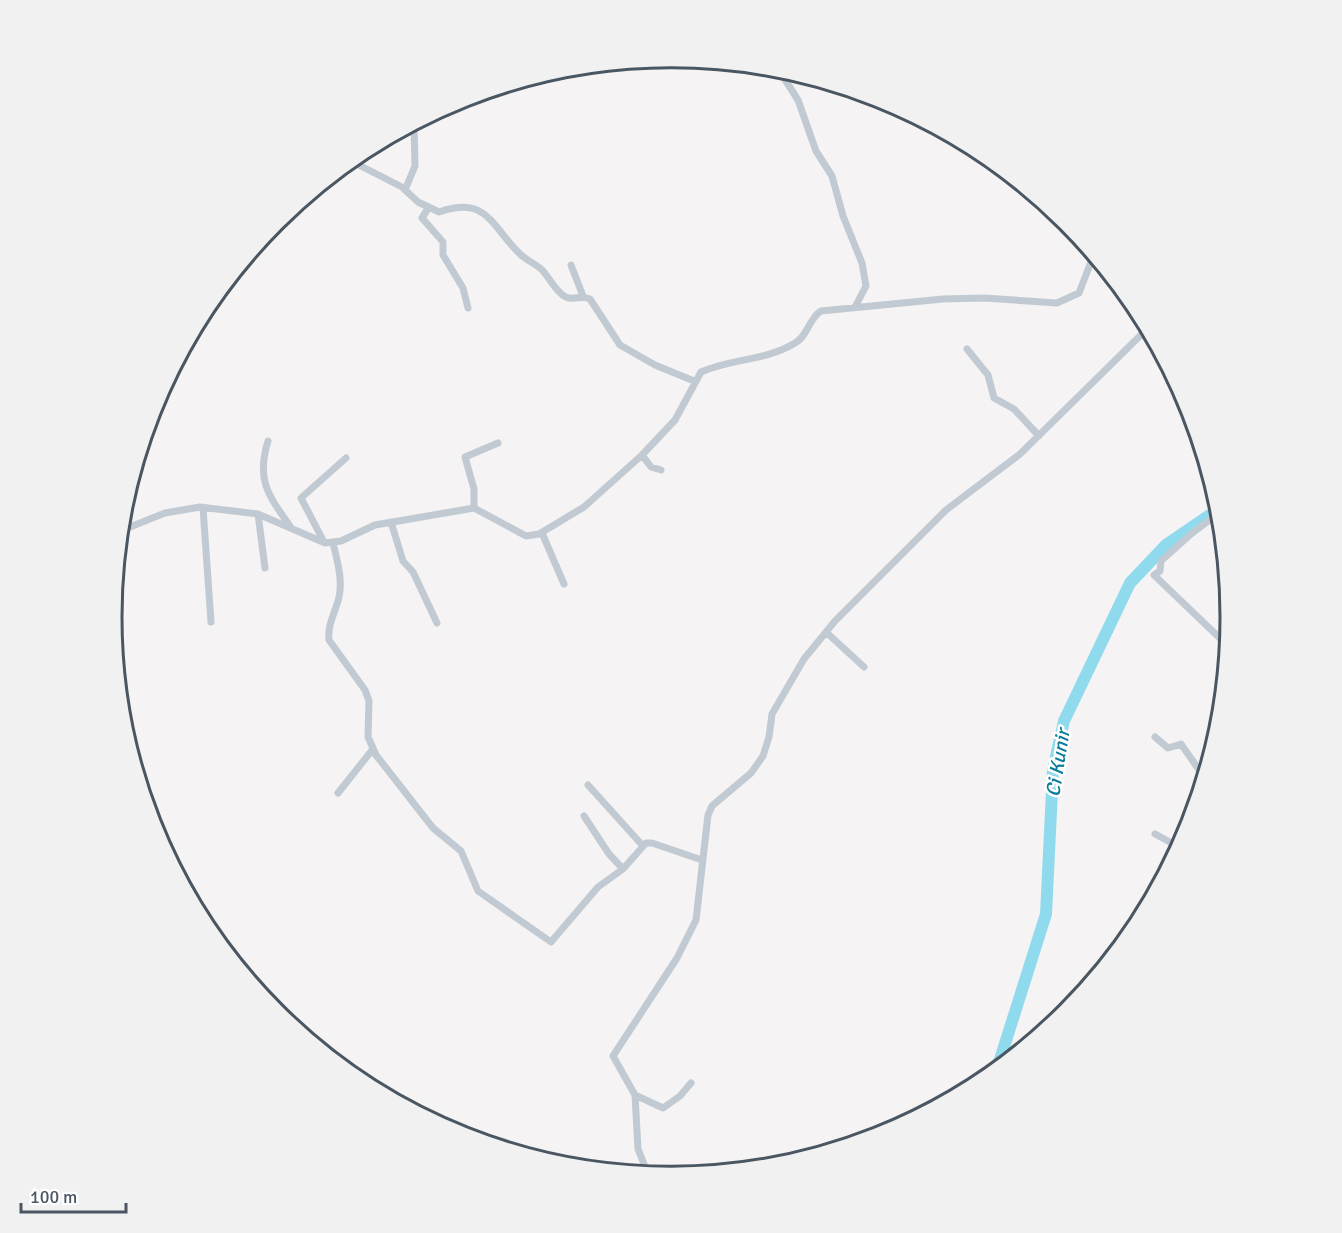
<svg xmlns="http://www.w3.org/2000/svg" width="1342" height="1233" font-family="Signika,sans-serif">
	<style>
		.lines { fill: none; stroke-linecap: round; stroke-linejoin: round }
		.river { stroke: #90daee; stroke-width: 12 }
		.street { stroke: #c1cad2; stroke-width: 7 }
		.labels { text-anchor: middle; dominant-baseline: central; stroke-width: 5; stroke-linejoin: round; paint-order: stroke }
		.water-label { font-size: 20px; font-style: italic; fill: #0c7c9b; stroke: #fff }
		.rim { fill: none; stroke: #4a5661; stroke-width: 3 }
	</style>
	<rect width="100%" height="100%" fill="#f5f3f3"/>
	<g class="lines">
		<path class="river" d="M997 1069 1046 914 1053 770 1064 721 1130 583 1166 545 1220 508"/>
		<path class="street" d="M777 67 798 100 816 151 832 176 843 216 862 263 866 286 855 307
			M349 160 402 187 418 202 439 212C487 195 491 226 520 254 527 261 537 264 543 271 550 279 555 290 564 296 572 302 581 294 590 299L620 345 655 365 694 381
			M405 190 415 166 414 123
			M429 207 422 218 443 242V255L463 288 468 308
			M571 265 583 296
			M967 349 988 375 994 398 1014 409 1039 436
			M268 441C256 480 268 495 290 526
			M642 455 651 467 661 470
			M203 508 211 622
			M474 508V489L465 457 498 443
			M1220 512 1191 534 1161 561 1160 571 1154 575 1228 646
			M258 514 265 568
			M391 522 403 561 413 572 437 623
			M120 531 165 513 200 507 258 514 325 543 341 541 375 525 474 508 526 536 539 534 584 507 642 455 675 420 701 372C732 358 766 361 795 343 808 336 809 318 821 311L943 299 984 298 1057 303 1079 293 1094 254
			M542 533 564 584
			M324 542 301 498 346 458
			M333 543C337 560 343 580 339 597 336 611 327 625 329 640L365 690 369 701 368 737 376 755 433 828 461 851 478 891 551 942 598 887 623 869 646 843H652L702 860
			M826 632 864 667
			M1155 737 1168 748 1181 744 1204 777
			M588 785 643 846
			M338 793 373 749
			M584 816 609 854 623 869
			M1155 834 1179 847
			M635 1095 663 1108 680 1096 691 1083
			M648 1174 638 1149 635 1095 613 1056 677 958 696 920 708 815 712 806 751 773 763 756 769 737 772 714 804 659 835 621 946 510 1020 454 1148 328"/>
	</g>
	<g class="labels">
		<g class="water-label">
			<text transform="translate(1058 763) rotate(-81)">Ci Kunir</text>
		</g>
	</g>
	<path d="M0 0H1342V1233H0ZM122 617a549 549 0 1 1 1098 0a549 549 0 1 1-1098 0Z" fill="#f1f1f2" fill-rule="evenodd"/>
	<path class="rim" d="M122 617a549 549 0 1 1 1098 0a549 549 0 1 1-1098 0Z"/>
	<path d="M21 1203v9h105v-9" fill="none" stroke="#4a5661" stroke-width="3"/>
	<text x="30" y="1203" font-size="18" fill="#4a5661" stroke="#ffffff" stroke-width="4.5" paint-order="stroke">100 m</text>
</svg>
